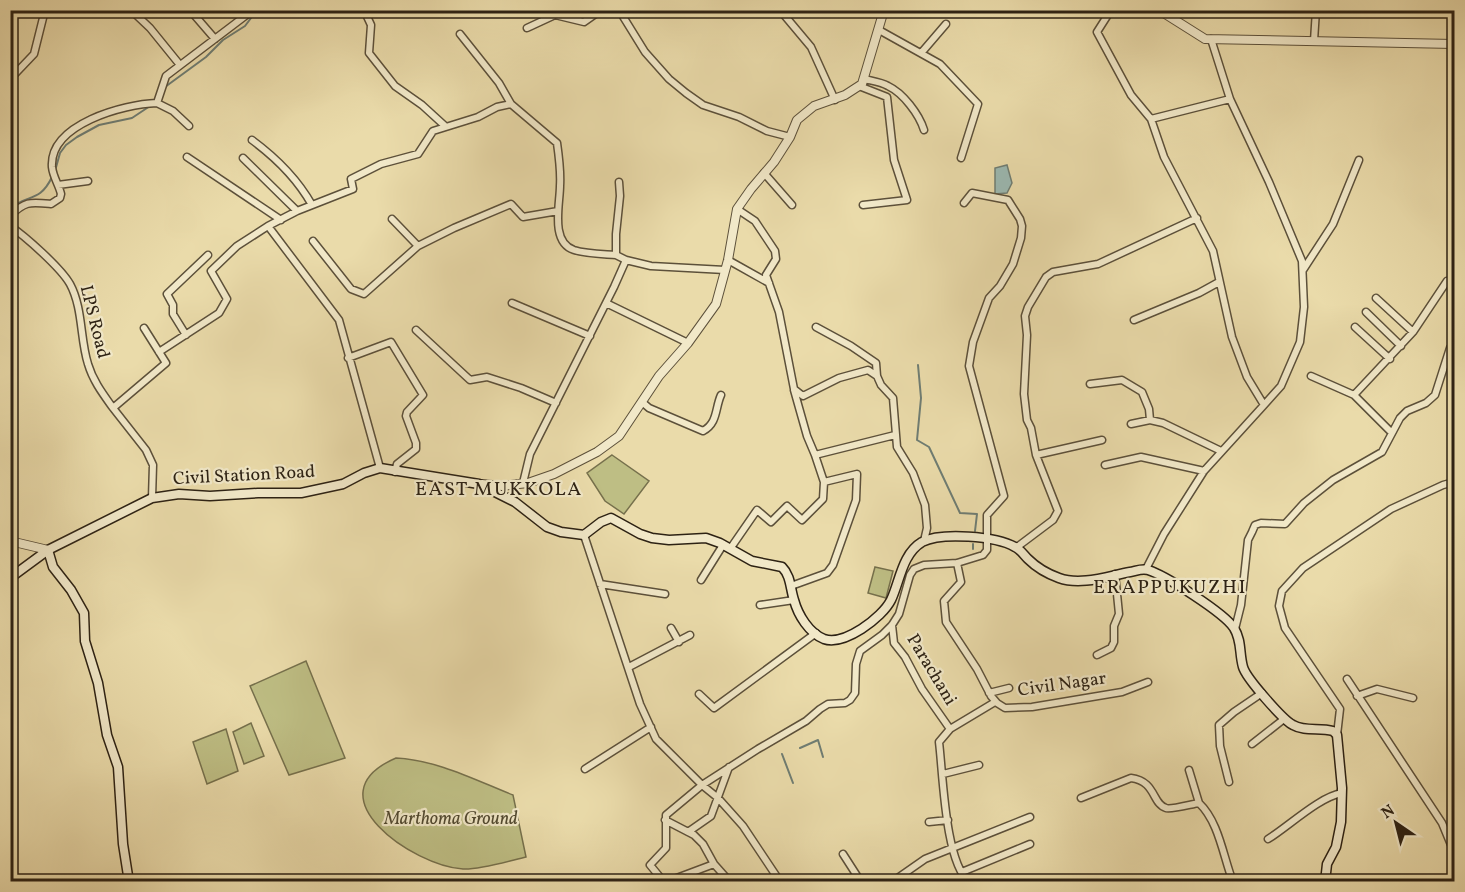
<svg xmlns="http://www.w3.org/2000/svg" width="1465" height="892" font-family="Vollkorn,serif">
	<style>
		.green { fill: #bebe84; stroke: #76704c; stroke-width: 1.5 }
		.water { fill: #9bb9b2; stroke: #6f7d73; stroke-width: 1.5 }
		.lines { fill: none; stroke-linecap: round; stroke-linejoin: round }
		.stream { stroke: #6f7d73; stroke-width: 2 }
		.minor-casing { stroke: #5c503a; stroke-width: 9 }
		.tertiary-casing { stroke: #5c503a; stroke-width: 10 }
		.secondary-casing { stroke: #2d2214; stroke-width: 11 }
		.minor { stroke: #f1e8c8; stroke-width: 6 }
		.tertiary { stroke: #f1e8c8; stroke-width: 8 }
		.secondary { stroke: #f1e8c8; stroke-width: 8 }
		.labels { text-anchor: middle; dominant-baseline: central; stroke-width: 4.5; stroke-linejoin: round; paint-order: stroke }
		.street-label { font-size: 18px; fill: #2d2214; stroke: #f1e8c8 }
		.park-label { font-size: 18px; font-style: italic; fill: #514930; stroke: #f1e8c8 }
		.neighbourhood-label { font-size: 20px; letter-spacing: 1.5px; fill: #2d2214; stroke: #f1e8c8 }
	</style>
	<rect width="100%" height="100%" fill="#eadbaa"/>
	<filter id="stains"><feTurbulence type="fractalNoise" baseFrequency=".00333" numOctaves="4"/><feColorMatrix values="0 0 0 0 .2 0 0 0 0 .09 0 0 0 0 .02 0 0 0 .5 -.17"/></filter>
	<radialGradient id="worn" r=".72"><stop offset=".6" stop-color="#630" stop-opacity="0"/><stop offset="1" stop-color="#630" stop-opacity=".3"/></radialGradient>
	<path class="green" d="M612 455 649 481 624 514 605 501 587 473Z
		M875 567 893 571 886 598 868 593Z
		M306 661 345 758 289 775 250 686Z
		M251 723 264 756 244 764 233 732Z
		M226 729 238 771 207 784 193 742Z
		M396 758C437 760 475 780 513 795L526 857C509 861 479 870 463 869 413 866 310 795 396 758Z"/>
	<path class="water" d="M1007 165 1012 183 1007 193 995 194V168Z"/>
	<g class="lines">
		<path class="stream" d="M165 87 206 57 223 40 245 26 257 10
			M55 171 60 153 66 145 77 137 99 125 132 118 150 106
			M10 209C27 193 39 204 52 177
			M918 365 921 398 917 440 929 447 960 513 977 514 975 531
			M973 549V544
			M800 748 818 740 823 757
			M782 754 793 783"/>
		<g class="minor-casing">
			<path id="minor" d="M131 10 150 28 180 65
				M190 10 215 39
				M364 10 371 25 369 53 395 86 422 105 445 126
				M619 10 645 52 669 79 686 93 703 105 739 117 767 131 790 137
				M780 10 811 47 835 100
				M1111 10 1097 32 1131 95 1151 119 1164 157 1213 251 1232 337 1247 377 1264 405 1204 471 1164 534 1146 569
				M527 28 555 15 584 22 601 10
				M879 30 940 64 978 104 961 158
				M460 34 499 83 511 104
				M1314 41 1316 10
				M922 52 946 24
				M864 79C872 81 881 82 888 86 903 93 919 114 924 130
				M10 84 14 75 34 54 45 10
				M859 86 887 97 894 160 907 200 863 205
				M1230 99 1269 182 1302 261 1304 307 1300 342 1281 386 1264 405
				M157 103 173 111 189 126
				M1151 119 1230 99 1211 39
				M252 140C275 157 298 180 312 205
				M187 157 281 220
				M243 158 297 211
				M764 173 792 205
				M58 185 88 181
				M737 209 755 221 775 251 776 259 766 275 779 312 794 389 803 396 839 378 868 370 877 376 881 385 893 398 897 447 913 473 925 505 927 528 924 541
				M10 216C25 201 30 202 51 204L60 198 61 194C59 185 53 177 52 167 49 124 124 104 157 103L166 76 253 10
				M392 219 418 246
				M10 226C25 236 61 268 70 284 83 308 80 339 88 364 93 381 103 394 113 408
				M268 226 297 211 353 189 351 179 381 164 418 154 433 131 478 117 497 107 511 104 557 143C559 157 561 171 560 186 560 204 550 242 574 250 587 254 603 254 616 255
				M313 241 351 289 364 294 418 246 454 228 511 204 523 217 558 211
				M626 260 651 266 725 270
				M728 260 769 283
				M1303 270 1333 224 1359 160
				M1376 298 1413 332
				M512 303 590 336
				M606 303 688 343
				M1366 312 1401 346
				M1134 320 1199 293 1219 282
				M816 327 851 346 876 363 877 376
				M1355 327 1390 359
				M144 328 166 363 113 408 146 450 153 465 152 498
				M416 330 470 380 487 377 521 388 556 403
				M186 335 173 314V305L167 294 208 255
				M159 352 219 313 227 299 211 271 237 246 268 226 339 320 380 468
				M348 358 391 342 423 395 407 412 406 416 416 443V449L397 464 395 472
				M1311 376 1354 395 1392 433
				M1090 384 1122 380 1142 392 1149 409 1150 420
				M794 390 807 436 815 455
				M1354 395 1413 332 1447 281
				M642 402 649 408 703 431C718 423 715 408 721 395
				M1131 424 1150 420 1163 423 1221 451
				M1036 455 1102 440
				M1105 465 1141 457 1204 471
				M523 483 530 454 614 287 626 260 616 255V234L620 196 619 182
				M584 535 640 704 656 739 702 785 718 798 743 826 779 880
				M1017 547 1053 520 1058 511 1036 455 1031 428 1027 420 1024 394 1027 335 1025 316 1028 307 1046 277 1053 272 1098 264 1197 218
				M730 549 757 510 771 522 787 506 802 520 823 499 824 482
				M957 563 961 582 944 601 946 622 977 669 991 696 997 703 1005 708 1032 707 1122 692 1148 682
				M701 580 723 545
				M600 584 665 594
				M791 586 827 573 833 565 856 500 857 474 824 482 815 455 895 435
				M760 605 794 600
				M892 625 894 643 905 657 922 689 950 729
				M671 628 679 642
				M1235 629 1241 605 1248 540 1252 532 1255 525 1261 523 1285 524 1304 503 1333 480 1382 452 1400 418 1407 411 1426 403 1435 395 1450 348 1454 344
				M1097 655 1111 648 1114 642V626L1119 614 1115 574
				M629 667 690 635
				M1347 679 1442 823 1454 852
				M989 693 1009 688
				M699 694 714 708 816 633
				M1357 696 1377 689 1413 698
				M1337 735 1340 709 1285 628 1279 606 1282 591 1303 568 1391 509 1443 485 1454 482
				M1252 744 1284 719
				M585 769 651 727
				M1189 770 1199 803
				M943 774 979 765
				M1229 782 1220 746 1219 725 1234 712 1262 693
				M1081 798 1131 778C1156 781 1152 804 1166 808 1170 810 1192 804 1199 803 1219 822 1223 856 1233 882
				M665 820 694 835 703 844 714 864 730 882
				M929 822 948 820
				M688 832 711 816 729 767
				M1268 839C1289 826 1319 797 1342 793
				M843 854 861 882
				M962 872 1030 844
				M664 882 650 865 666 848V815L702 785 758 749 806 721 820 709 828 704 845 703 850 700 855 693 856 664 860 651 882 635 892 625 899 614 910 575 914 569 924 565 957 563 983 555 987 550V515L1004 496 969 366 973 342 989 298 1000 286 1013 264 1021 238 1022 226 1020 219 1008 200 972 193 964 203
				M666 882 714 864
				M892 882 925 859 1030 817
				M969 882C945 862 943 774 939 742L950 729 995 702"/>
		</g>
		<g class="tertiary-casing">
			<path id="tertiary" d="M1159 10 1205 39 1454 44
				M482 484 502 486 528 483 554 474 597 452 619 436 659 376 688 343 716 304 728 260 737 209 751 189 774 162 790 137 797 120 814 106 845 95 862 84 884 10
				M10 541 48 550"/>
		</g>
		<g class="secondary-casing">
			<path id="secondary" d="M48 550 53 567 71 590 84 613 85 641 98 683 107 735 118 767 123 844 129 882
				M10 578 48 550 152 498 179 494 210 496 258 493H301L343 484 364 473 380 468 479 484 515 502 547 527 561 532 584 535 601 522 611 518 640 534 652 538 669 540 706 538 720 543 752 561 782 567C791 576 790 588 794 600 798 615 809 633 824 639 844 646 882 618 891 600 900 581 902 554 922 542 941 532 996 536 1015 547 1020 549 1024 555 1028 559 1036 567 1048 574 1059 578 1081 586 1108 576 1130 572 1136 571 1142 568 1148 570 1165 575 1224 613 1234 628 1242 641 1239 653 1243 667 1246 678 1283 720 1293 725 1305 732 1320 727 1333 731L1337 735 1342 788 1341 822 1336 847 1327 864 1325 882"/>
		</g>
		<use href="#minor" class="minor"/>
		<use href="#tertiary" class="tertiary"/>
		<use href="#secondary" class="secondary"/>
	</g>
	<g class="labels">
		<g class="street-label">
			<text transform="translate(94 322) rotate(76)">LPS Road</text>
			<text transform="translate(244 476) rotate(-3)">Civil Station Road</text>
			<text transform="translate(931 670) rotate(59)">Parachani</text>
			<text transform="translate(1062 685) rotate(-8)">Civil Nagar</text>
		</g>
		<g class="park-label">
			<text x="451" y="819">Marthoma Ground</text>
		</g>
		<g class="neighbourhood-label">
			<text x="499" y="490">EAST MUKKOLA</text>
			<text x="1170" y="588">ERAPPUKUZHI</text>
		</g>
	</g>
	<rect width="1465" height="892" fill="none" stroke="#eadbaa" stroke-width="36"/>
	<rect x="12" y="12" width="1441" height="868" fill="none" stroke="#2d2214" stroke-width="3"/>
	<rect x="18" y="18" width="1429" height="856" fill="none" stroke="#2d2214" stroke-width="1.5"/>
	<g transform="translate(1396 823) rotate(325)" stroke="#f1e8c8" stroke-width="4.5" paint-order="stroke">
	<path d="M0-4.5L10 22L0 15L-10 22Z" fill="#2d2214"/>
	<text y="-9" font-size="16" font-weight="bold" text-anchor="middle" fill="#2d2214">N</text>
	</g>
	<rect width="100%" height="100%" filter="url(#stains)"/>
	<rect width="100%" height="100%" fill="url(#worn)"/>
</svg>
